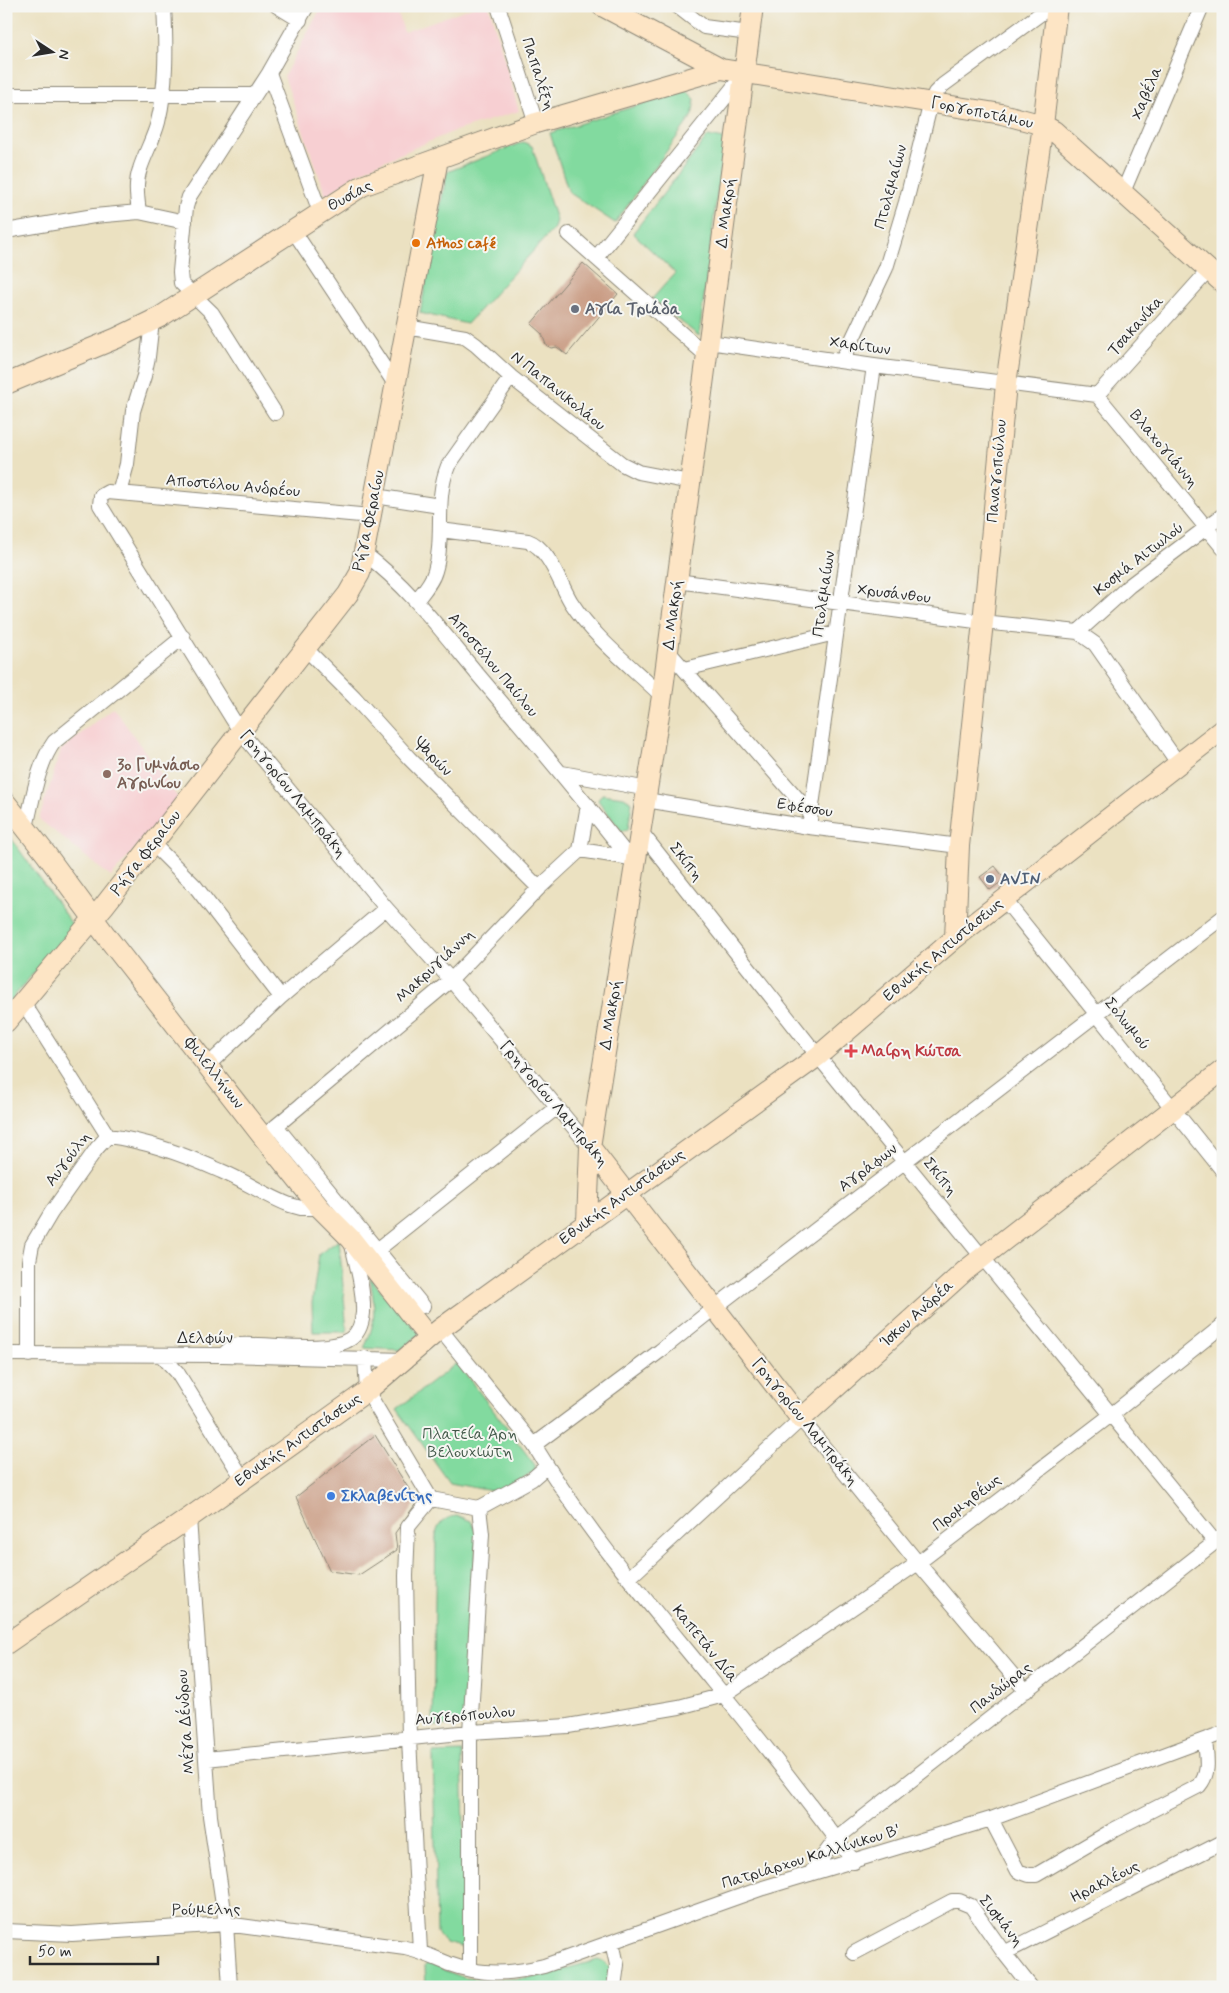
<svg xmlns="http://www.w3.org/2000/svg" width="1229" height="1993" font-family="Mynerve,sans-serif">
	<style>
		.built { fill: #f7cfd2 }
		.green { fill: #82da9f; stroke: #568265 }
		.building { fill: #c89980 }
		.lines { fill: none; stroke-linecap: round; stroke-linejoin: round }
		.street-casing { stroke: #8b8676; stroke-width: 16 }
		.secondary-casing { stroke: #8b8676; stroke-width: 22 }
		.street { stroke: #fff; stroke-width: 14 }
		.secondary { stroke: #fde5c5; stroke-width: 20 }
		.food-dot { fill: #e8710a; stroke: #f6f6f2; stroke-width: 2 }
		.worship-dot { fill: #6b7280; stroke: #f6f6f2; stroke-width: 2 }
		.education-dot { fill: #8d6e63; stroke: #f6f6f2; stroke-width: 2 }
		.service-dot { fill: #5c6f8a; stroke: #f6f6f2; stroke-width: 2 }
		.health-dot { fill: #e0444e; stroke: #f6f6f2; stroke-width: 2 }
		.shop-dot { fill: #3f7fe0; stroke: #f6f6f2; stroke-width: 2 }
		.labels { text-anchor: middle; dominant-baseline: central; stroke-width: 4; stroke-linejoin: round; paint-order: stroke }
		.street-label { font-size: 16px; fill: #2b2b2b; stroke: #f6f6f2 }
		.food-label { font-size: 16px; font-weight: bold; fill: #c56008; stroke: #f6f6f2; text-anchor: start }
		.worship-label { font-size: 16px; font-weight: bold; fill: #5b616d; stroke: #f6f6f2; text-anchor: start }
		.education-label { font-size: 16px; font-weight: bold; fill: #785e54; stroke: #f6f6f2; text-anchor: start }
		.service-label { font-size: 16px; font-weight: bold; fill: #4e5e75; stroke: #f6f6f2; text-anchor: start }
		.health-label { font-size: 16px; font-weight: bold; fill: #be3a42; stroke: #f6f6f2; text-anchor: start }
		.park-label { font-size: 16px; fill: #415748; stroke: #f6f6f2 }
		.shop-label { font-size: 16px; font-weight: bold; fill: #366cbe; stroke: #f6f6f2; text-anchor: start }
	</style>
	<rect width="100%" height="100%" fill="#f6f6f2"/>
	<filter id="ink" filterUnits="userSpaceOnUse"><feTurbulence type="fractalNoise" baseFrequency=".02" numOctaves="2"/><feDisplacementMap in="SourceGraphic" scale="10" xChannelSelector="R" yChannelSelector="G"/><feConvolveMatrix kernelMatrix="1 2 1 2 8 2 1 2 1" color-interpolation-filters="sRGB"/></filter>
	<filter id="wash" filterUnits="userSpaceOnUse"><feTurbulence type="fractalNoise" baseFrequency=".0096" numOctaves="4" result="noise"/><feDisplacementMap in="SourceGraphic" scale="20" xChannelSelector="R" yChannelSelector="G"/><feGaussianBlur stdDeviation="1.12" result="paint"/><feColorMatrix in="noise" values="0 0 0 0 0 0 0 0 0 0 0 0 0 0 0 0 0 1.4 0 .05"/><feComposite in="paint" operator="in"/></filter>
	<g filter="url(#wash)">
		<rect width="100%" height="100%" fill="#ebe1c1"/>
		<path class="built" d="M322 6H396L404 32 475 6H489L519 111 452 132 374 165 350 178 326 196 284 76Z
			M113 707 178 798 111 877 39 819 61 750Z"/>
		<path class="green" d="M686 90 695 99 692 116 615 223 570 193 568 190 550 133Z
			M708 136 724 139 699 336 652 299 675 273 633 233Z
			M523 142 532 146 556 220 554 228 467 324 420 313 447 172Z
			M602 794 624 797 632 802 628 830 622 831 620 829 600 803 598 800Z
			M6 831 73 926 6 1006Z
			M339 1240 347 1332H313L312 1303 319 1254Z
			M370 1278 420 1334 400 1350 364 1348C377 1322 375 1306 370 1278Z
			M457 1363 535 1465V1472L497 1492 450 1483 397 1409Z
			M459 1516 471 1521 477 1534 464 1724 433 1726 436 1535C438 1522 447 1516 459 1516Z
			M462 1752 467 1947 465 1948 446 1943 437 1934 433 1753Z
			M598 1960 603 1962 612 1969 610 1987H426L425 1966 428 1962H433L444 1970 465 1978 492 1980 531 1978Z"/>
		<g id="blocks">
			<path class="building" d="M583 263 618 294 567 355 557 347 551 348 546 345 542 334 531 324Z
				M995 866 1005 879 990 890 980 877Z
				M375 1435 417 1502 395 1533 397 1550 359 1575 330 1571 296 1497Z"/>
		</g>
	</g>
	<g filter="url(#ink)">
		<use href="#blocks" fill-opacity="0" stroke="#8b8676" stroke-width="1"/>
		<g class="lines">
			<g class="street-casing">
				<path id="street" d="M277 6 300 20
					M498 6 536 123
					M677 6 704 27 749 33
					M269 73 320 212
					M6 95H254
					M1123 192 1202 6
					M139 212C137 197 135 183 140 169 145 153 154 138 158 122 167 85 166 44 164 6
					M293 230 395 384
					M6 231 94 216 139 212 185 222
					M569 234 707 356
					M596 258 744 74
					M406 327 465 337 476 345 511 377 622 464 638 472 690 482
					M709 342 874 366 1097 395 1209 270
					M842 361 886 268 906 202 931 102 935 93 943 85 1051 6
					M1097 395 1223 548
					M275 413 212 313 181 283 180 272 186 207 189 197 269 73 307 6
					M119 493 127 464 133 411 144 376 148 357 152 321
					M375 496 440 506
					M371 516 108 492 101 496 100 505 240 731 386 908 451 980 590 1147
					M440 530 528 541C549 548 560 584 571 602 594 638 631 666 662 696
					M365 554C409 587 443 633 479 676 530 736 581 796 629 858
					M677 581 983 622 1078 632 1095 644 1178 763
					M416 601C423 592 432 582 435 571 445 537 434 500 448 466L511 377
					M1078 632 1129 586 1223 515
					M304 647 354 697 409 758 539 888
					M668 651 811 814
					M685 669 835 633
					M562 773 648 789
					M646 800 809 827 959 846
					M26 827C33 799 37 766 54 742L183 637
					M809 827 874 366
					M641 832 818 1056 1215 1542
					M153 844 195 886 281 997
					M580 850 588 805
					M1004 899 1223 1171
					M23 1002 108 1136 97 1148 51 1213 32 1245 29 1261V1355
					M208 1065 281 997 386 908
					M276 1126 423 1306
					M108 1136C148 1141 185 1155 221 1171 245 1181 266 1196 290 1205L301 1208H320
					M263 1137 451 980 539 888 580 850 637 859
					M376 1251 556 1108
					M440 1329 534 1445C585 1529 651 1606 713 1682 761 1740 808 1801 854 1862
					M6 1354 223 1355 404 1360
					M223 1355 233 1346 239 1345C267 1343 328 1354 350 1339 358 1334 362 1323 363 1313 364 1290 357 1266 352 1245
					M162 1356 177 1372 243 1479
					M365 1358 367 1391 431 1499 479 1508 532 1479 547 1466
					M534 1445 660 1351 714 1308 1223 917
					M189 1518 210 1816 226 1924 230 1987
					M629 1578 801 1419 918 1563 1026 1691
					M206 1759 470 1732 568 1726 679 1707 724 1695 918 1563 1111 1415 1223 1325
					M991 1819 1018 1871 1029 1875H1036L1115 1829 1199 1786C1211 1772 1206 1756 1205 1740
					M810 1874 836 1839 1223 1536
					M6 1931 72 1934 226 1924 405 1948C421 1951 434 1958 449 1964 482 1976 511 1974 544 1966L763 1888 991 1819 1223 1733
					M612 1942 617 1965 614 1987
					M420 1951 409 1739 406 1576 408 1527 431 1499
					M854 1953 952 1901H959L971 1906 1004 1953 1031 1987
					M1004 1953 1223 1842
					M470 1968V1732L482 1534 479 1508"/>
			</g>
			<g class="secondary-casing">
				<path id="secondary" d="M602 6 721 69 1002 114 1043 125 1054 131 1223 283
					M6 384 117 338 160 317 362 186 536 123 721 69
					M6 803 46 854 107 937 263 1137 320 1208 351 1239 429 1338
					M955 938 959 846 983 622 1006 384 1043 125 1057 6
					M6 1022 104 906 348 594 360 573 438 159
					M590 1147 801 1419 966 1270 1223 1070
					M587 1222 590 1147 662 696 753 6
					M6 1644 189 1518 367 1391 440 1329 818 1056 955 938 1223 729"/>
			</g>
			<use href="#street" class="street"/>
			<use href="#secondary" class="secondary"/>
		</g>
	</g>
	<circle class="food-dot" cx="416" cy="243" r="5"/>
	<circle class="worship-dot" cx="575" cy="309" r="5"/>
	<circle class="education-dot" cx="107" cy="774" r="5"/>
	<circle class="service-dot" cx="990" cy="879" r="5"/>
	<path class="health-dot" d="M848.5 1043.5h5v5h5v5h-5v5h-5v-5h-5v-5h5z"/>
	<circle class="shop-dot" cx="331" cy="1496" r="5"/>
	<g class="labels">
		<g class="street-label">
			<text transform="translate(538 74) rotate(72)">Παπαλέξη</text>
			<text transform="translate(1147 93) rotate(-67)">Χαβέλα</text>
			<text transform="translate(982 113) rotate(12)">Γοργοποτάμου</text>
			<text transform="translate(891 187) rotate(-75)">Πτολεμαίων</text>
			<text transform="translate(350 196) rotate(-29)">Θυσίας</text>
			<text transform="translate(726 213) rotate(-83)">Δ. Μακρή</text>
			<text transform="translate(1136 326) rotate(-48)">Τσακανίκα</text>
			<text transform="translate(860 346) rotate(8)">Χαρίτων</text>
			<text transform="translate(558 391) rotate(39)">Ν Παπανικολάου</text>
			<text transform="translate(1164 449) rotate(50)">Βλαχογιάννη</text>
			<text transform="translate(997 471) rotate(-85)">Παναγοπούλου</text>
			<text transform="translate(233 486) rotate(5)">Αποστόλου Ανδρέου</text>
			<text transform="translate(369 521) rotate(-78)">Ρήγα Φεραίου</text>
			<text transform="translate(1139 559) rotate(-38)">Κοσμά Αιτωλού</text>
			<text transform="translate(824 594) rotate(-82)">Πτολεμαίων</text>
			<text transform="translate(894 594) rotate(7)">Χρυσάνθου</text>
			<text transform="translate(673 615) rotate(-83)">Δ. Μακρή</text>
			<text transform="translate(493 665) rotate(50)">Αποστόλου Παύλου</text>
			<text transform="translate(433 757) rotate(46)">Ψαρών</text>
			<text transform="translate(293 794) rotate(51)">Γρηγορίου Λαμπράκη</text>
			<text transform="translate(805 808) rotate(9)">Εφέσσου</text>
			<text transform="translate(146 853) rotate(-52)">Ρήγα Φεραίου</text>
			<text transform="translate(686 862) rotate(52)">Σκίπη</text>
			<text transform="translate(943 950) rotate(-40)">Εθνικής Αντιστάσεως</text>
			<text transform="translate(435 966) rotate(-43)">Μακρυγιάννη</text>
			<text transform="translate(611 1015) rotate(-81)">Δ. Μακρή</text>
			<text transform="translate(1127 1024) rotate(51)">Σολωμού</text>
			<text transform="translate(214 1073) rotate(52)">Φιλελλήνων</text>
			<text transform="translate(554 1104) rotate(50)">Γρηγορίου Λαμπράκη</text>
			<text transform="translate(68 1159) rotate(-53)">Αυγούλη</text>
			<text transform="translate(868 1168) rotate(-37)">Αγράφων</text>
			<text transform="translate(940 1177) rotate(51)">Σκίπη</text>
			<text transform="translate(622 1197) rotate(-36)">Εθνικής Αντιστάσεως</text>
			<text transform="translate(917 1314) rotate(-42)">Ίσκου Ανδρέα</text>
			<text x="205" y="1338">Δελφών</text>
			<text transform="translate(805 1422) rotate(51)">Γρηγορίου Λαμπράκη</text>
			<text transform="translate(298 1440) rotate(-35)">Εθνικής Αντιστάσεως</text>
			<text transform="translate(967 1503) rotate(-38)">Προμηθέως</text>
			<text transform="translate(705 1644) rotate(51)">Καπετάν Δία</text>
			<text transform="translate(1001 1688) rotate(-38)">Πανδώρας</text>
			<text transform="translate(465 1716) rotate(-5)">Αυγερόπουλου</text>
			<text transform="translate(186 1722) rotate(-94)">Μέγα Δένδρου</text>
			<text transform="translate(811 1857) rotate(-17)">Πατριάρχου Καλλίνικου B'</text>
			<text transform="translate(1105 1882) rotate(-27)">Ηρακλέους</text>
			<text transform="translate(206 1910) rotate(-1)">Ρούμελης</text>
			<text transform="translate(1001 1921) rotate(51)">Σισμάνη</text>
		</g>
		<g class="food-label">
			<text x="426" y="243">Athos café</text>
		</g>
		<g class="worship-label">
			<text x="585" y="309">Αγία Τριάδα</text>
		</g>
		<g class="education-label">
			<text x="117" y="765">3ο Γυμνάσιο<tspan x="117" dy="18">Αγρινίου</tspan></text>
		</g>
		<g class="service-label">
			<text x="1000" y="879">AVIN</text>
		</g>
		<g class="health-label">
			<text x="861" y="1051">Μαίρη Κώτσα</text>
		</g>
		<g class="park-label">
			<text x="470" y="1434">Πλατεία Άρη<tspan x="470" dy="18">Βελουχιώτη</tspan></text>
		</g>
		<g class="shop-label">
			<text x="341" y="1496">Σκλαβενίτης</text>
		</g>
	</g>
	<rect width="1229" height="1993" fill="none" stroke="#f6f6f2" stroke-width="25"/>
	<g transform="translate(52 52) rotate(102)" stroke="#f6f6f2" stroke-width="4" paint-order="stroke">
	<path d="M0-4L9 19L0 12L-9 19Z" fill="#2b2b2b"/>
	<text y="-8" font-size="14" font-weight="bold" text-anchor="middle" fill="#2b2b2b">N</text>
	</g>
	<path d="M30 1956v8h128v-8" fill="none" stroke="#2b2b2b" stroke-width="2.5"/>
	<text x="38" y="1956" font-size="15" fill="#2b2b2b" stroke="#f6f6f2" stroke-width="4" paint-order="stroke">50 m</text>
</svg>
